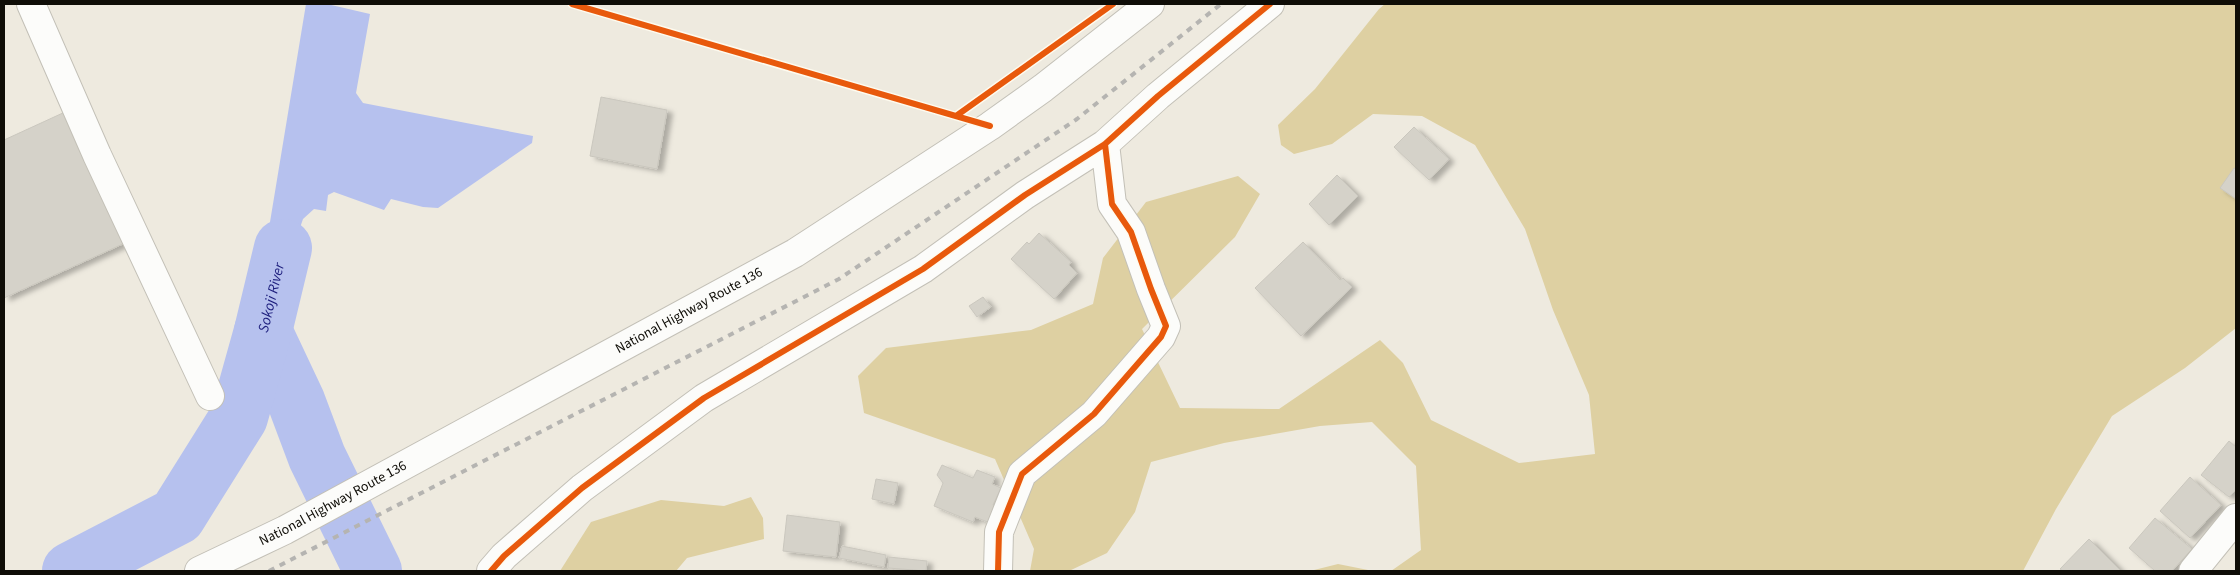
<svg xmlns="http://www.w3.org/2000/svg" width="2240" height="575" font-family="'Source Sans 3',sans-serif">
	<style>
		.green { fill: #ded0a2 }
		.water { fill: #b6c1ee }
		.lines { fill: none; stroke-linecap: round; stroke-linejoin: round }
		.river { stroke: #b6c1ee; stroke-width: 58 }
		.building { fill: #d5d2c9; stroke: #cac7be; filter: url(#shadow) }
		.minor-casing { stroke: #c3c0b7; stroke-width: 30 }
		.highway-casing { stroke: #c3c0b7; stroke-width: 30 }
		.minor { stroke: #fcfcfa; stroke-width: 28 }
		.highway { stroke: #fcfcfa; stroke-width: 28 }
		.rail { stroke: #b5b4b1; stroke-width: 4; stroke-dasharray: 6 6; stroke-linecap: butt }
		.cycleway-casing { stroke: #fefbef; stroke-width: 9 }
		.cycleway { stroke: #e8590c; stroke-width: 6 }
		.labels { text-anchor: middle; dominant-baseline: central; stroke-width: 4; stroke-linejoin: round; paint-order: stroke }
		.street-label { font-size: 14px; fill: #0f0d07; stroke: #fefbef }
		.water-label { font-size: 15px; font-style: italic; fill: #1d1e7d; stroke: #fefbef }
	</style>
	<defs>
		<filter id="shadow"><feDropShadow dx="5.5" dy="3" stdDeviation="2.5" flood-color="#0004"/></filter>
	</defs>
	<rect width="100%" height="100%" fill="#eeeadf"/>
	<path class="green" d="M1385 4H2236V328L2185 368 2112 416 2056 509 2023 571H1391L1421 550 1416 466 1372 422 1320 426 1224 443 1151 462 1135 512 1107 553 1069 571H1030L1034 549 995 459 864 413 858 376 886 348 1031 330 1093 304 1103 258 1146 202 1238 176 1260 194 1235 237 1142 329 1180 408 1279 409 1380 340 1403 363 1431 420 1519 463 1595 454 1589 395 1553 310 1525 229 1475 145 1422 116 1373 114 1332 144 1294 154 1281 145 1278 125 1315 89 1379 9Z
		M751 497 763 518 764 539 687 558 676 571H560L591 522 661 500 724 506Z
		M1338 564 1373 571H1310Z"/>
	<path class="water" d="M306 4H327L370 14 356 93 363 103 533 136 532 143 438 208 423 207 391 199 384 210 334 192 328 195 326 211 314 209 303 219 289 260 272 328 254 319Z"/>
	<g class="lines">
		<g class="river">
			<path d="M263 331 296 401 317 457 373 571"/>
			<path id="s1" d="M71 571 177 516 239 417 263 331 283 248"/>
		</g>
	</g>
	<path class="building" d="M601 97 667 110 657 169 590 156Z
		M65 112 125 243 4 298V140Z
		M1414 127 1449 159 1429 180 1394 147Z
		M2234 168 2236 169V199L2220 188Z
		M1337 175 1358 196 1329 225 1309 204Z
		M1039 233 1071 262 1069 265 1077 273 1054 299 1011 259 1027 242 1029 244Z
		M1303 242 1340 280 1343 278 1352 287 1301 336 1255 288Z
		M983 297 991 307 977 317 969 306Z
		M2229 441 2236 447V490L2229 497 2201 475Z
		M942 465 973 478 977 470 995 477 992 484 1001 488 993 505 997 506 990 523 975 517 973 522 934 506 943 483 937 475Z
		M2190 477 2221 505 2190 538 2160 511Z
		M876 479 898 483 894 504 872 499Z
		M787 515 840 522 836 557 783 551Z
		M2155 518 2192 549 2172 571H2155L2129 548Z
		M2089 539 2121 571H2063L2060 569Z
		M842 546 886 555 884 567 839 558Z
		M889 557 927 561 926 571 888 568Z"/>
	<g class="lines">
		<g class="minor-casing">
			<path id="minor" d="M31 4 97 155 210 396
				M491 571 504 556 582 488 704 398 923 269 1025 195 1105 144 1158 96 1270 4
				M998 571 999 532 1022 474 1094 414 1161 337 1166 326 1151 289 1131 232 1112 204 1105 144
				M2193 571 2236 518"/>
		</g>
		<g class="highway-casing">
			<g id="highway">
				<path id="s2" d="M199 571 285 530 795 253 990 126 1043 88 1150 4"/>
			</g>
		</g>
		<use href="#minor" class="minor"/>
		<use href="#highway" class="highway"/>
		<path class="rail" d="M269 571 839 279 1077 119 1221 4"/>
		<g class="cycleway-casing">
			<path id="cycleway" d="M572 4 990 126
				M956 116 1113 4
				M491 571 504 556 582 488 704 398 923 269 1025 195 1105 144 1158 96 1270 4
				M998 571 999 532 1022 474 1094 414 1161 337 1166 326 1151 289 1131 232 1112 204 1105 144"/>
		</g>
		<use href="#cycleway" class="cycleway"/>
	</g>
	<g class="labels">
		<g class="street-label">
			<text stroke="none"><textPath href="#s2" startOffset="555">National Highway Route 136</textPath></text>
			<text stroke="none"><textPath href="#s2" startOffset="150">National Highway Route 136</textPath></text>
		</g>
		<g class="water-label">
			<text stroke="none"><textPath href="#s1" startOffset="360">Sokoji River</textPath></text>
		</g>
	</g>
	<rect width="2240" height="575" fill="none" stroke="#0f0d07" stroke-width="10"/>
</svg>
